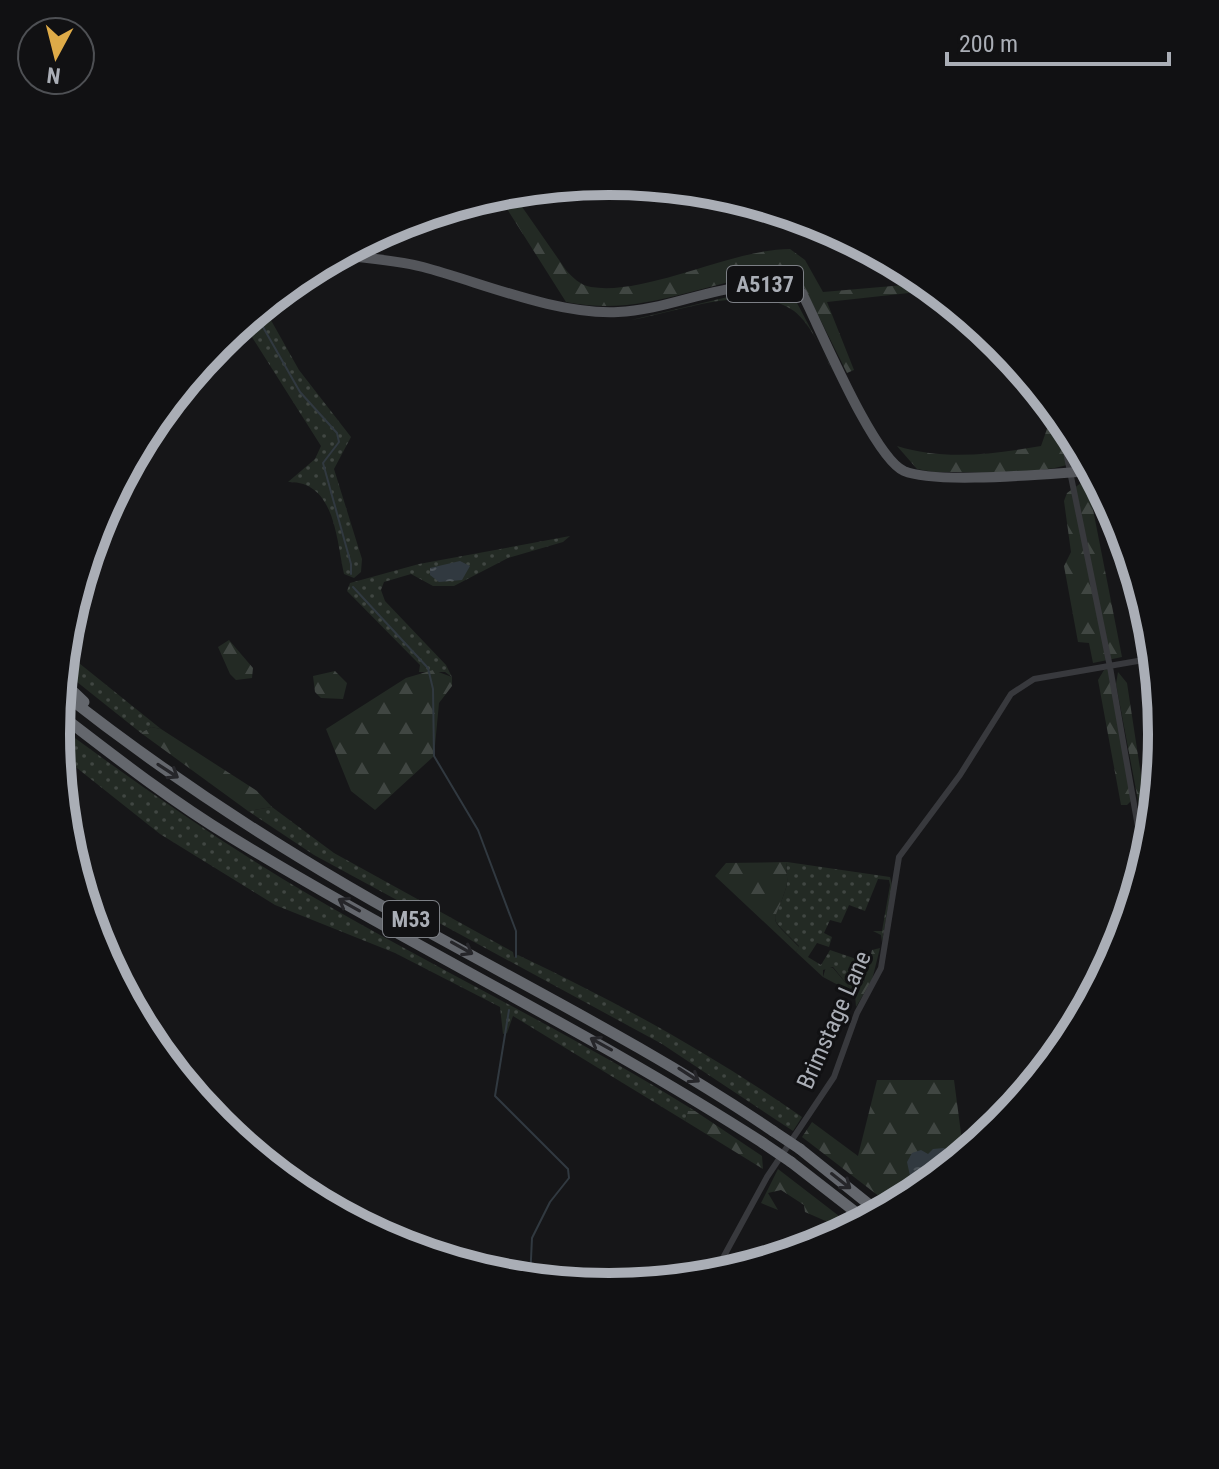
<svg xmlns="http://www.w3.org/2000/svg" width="1219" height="1469" font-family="'Roboto Condensed',sans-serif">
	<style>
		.grass { fill: url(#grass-dots) }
		.forest { fill: url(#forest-firs) }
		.water { fill: url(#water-ripples) }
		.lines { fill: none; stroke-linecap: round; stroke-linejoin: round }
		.stream { stroke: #313940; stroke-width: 2 }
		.minor { stroke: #38393d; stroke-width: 6 }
		.primary { stroke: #54565b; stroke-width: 10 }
		.motorway { stroke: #64676d; stroke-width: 11 }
		.motorway-bridge { stroke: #64676d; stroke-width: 11 }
		.oneway { stroke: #26262a }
		.labels { text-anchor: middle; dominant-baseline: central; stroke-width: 6; stroke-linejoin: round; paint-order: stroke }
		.shield { fill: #111113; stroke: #7c7f85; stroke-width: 2 }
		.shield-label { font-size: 22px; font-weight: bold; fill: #aaaeb6 }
		.street-label { font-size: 24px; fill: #aaaeb6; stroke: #111113 }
		.rim { fill: none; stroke: #aaaeb6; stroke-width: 10 }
	</style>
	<defs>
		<pattern id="grass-dots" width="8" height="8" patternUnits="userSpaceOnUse" patternTransform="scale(2)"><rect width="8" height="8" fill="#232a24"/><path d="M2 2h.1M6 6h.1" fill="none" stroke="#404642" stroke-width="1.8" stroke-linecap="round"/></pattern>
		<pattern id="forest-firs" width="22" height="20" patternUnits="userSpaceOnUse" patternTransform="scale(2)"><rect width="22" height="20" fill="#232a24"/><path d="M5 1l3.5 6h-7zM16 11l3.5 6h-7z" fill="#404642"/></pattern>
		<pattern id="water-ripples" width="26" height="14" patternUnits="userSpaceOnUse" patternTransform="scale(2)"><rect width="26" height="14" fill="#313940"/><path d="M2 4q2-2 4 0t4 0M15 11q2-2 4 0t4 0" fill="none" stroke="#4c5359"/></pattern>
	</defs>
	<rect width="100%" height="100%" fill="#161618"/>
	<path class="grass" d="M771 289 797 303 834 373C823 354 812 325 794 311 754 282 676 312 631 320L757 290Z
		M263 306 299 370 351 437 334 469 362 559 361 572 354 578 344 574C336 538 335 481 288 482L315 459 321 446 243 323Z
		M570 536 563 542 508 558 454 586H433L411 574 384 582 381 590 385 601 446 665 452 677 445 672H419L420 665 347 591 350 583 419 564Z
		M64 651 161 729 151 727 141 733 62 670Z
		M57 725C139 785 221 843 308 894 436 969 569 1032 695 1111H688L685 1121 513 1016 507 1033 503 1034 500 1007 395 953 275 905 160 834 63 757Z
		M272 807 334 853 513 952 514 957 518 955C619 1003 710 1053 802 1117L793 1131 662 1044 314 855 248 811Z
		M787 862 890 877 892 885 882 942 881 935 873 931H882L890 885 889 880 878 879 865 911 849 905 841 923 830 920 824 933 832 937 829 947 817 943 808 957 821 965 830 950 868 963 860 974 865 981 856 990 850 988 833 967 823 970V977L796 952 799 946C766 912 773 928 786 888 789 879 785 871 787 862Z"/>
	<path class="forest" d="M511 191 566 270C573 278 580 285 591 287 646 296 732 249 790 249L805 260 823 292 927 283 936 290 827 302 854 370 847 373 805 289 787 275C709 275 652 319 566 302L497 193Z
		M1042 394 1070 427 1085 458C1047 478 978 471 934 472L917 469 897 446C944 461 994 454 1041 446L1048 426Z
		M1081 483 1088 484 1122 657 1093 663 1089 643 1078 642 1064 566 1071 552 1064 501 1067 493Z
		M229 640 253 668 252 678 236 680 230 674 218 647Z
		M1109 669 1134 798 1127 805H1121L1098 680 1104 670Z
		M433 670 452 677V686L439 703 434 756 375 810 351 791 326 729 406 678Z
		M335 671 347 683 343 699 321 698 315 692 313 676Z
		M1118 672 1127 683 1146 808 1153 831 1150 849 1144 832 1116 684Z
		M151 727 161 729 257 791 272 807 248 811 141 733Z
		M787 862C785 871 789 879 786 888 773 929 766 912 799 947L796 952 715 876 726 863Z
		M880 948 872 980 856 1007 855 994 823 977 826 967 833 968 850 988 856 990 865 981 860 970 868 966 872 950Z
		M877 1080H954L964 1156 917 1195 893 1207 802 1137 812 1122 858 1156Z
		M688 1111H695L762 1156 763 1169 685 1121Z
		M778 1169 839 1216 844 1229 805 1212 804 1205 781 1190 768 1193 778 1210 761 1203Z"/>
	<path class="water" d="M460 561 470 566 462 580 439 582 430 575V568Z
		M944 1148 951 1154 954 1164 928 1186 925 1183 920 1189 912 1185 907 1162 912 1153 921 1150 928 1154 933 1149Z"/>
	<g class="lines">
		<path class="stream" d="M255 313 300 392 337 433 339 442 323 463 351 564V574
			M353 587 428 668 433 689 434 756 478 830 516 931V957
			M509 1010 495 1096 568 1169 569 1178 550 1202 532 1238 530 1280"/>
		<path class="minor" d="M1058 413 1110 667 1145 867
			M712 1278 767 1177 834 1077 857 1013 881 968 899 857 960 775 1011 694 1034 679 1155 658"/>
		<path class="primary" d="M338 255C366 258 396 260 423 267 483 283 556 315 618 312 679 310 743 269 802 293 820 328 873 457 904 471 937 485 1053 473 1093 471"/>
		<path class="motorway" d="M61 680 84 702
			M60 691C136 751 217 807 299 857 455 953 621 1028 773 1131
			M58 713C114 756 170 800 231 837 406 944 591 1032 763 1143
			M800 1149 881 1214
			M791 1162 867 1221"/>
		<path class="motorway-bridge" d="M773 1131 800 1149
			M763 1143 791 1162"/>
	</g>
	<defs><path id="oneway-shaft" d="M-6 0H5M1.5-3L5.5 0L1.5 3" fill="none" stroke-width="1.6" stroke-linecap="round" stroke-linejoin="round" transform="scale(2)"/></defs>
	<g class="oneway">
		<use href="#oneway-shaft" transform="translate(168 771) rotate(33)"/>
		<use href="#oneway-shaft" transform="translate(349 905) rotate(-151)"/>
		<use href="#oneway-shaft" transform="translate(462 948) rotate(29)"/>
		<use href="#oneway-shaft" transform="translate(601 1044) rotate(-151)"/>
		<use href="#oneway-shaft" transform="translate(689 1075) rotate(33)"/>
		<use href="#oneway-shaft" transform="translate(841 1181) rotate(38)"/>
	</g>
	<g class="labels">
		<g class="shield">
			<rect x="727" y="266" width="76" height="36" rx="6"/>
			<rect x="383" y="901" width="56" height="36" rx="6"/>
		</g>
		<g class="shield-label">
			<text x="765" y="284">A5137</text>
			<text x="411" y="919">M53</text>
		</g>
		<g class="street-label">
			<text transform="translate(834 1020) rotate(-66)">Brimstage Lane</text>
		</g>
	</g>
	<path d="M0 0H1219V1469H0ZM70 734a539 539 0 1 1 1078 0a539 539 0 1 1-1078 0Z" fill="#111113" fill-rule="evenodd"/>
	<path class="rim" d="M70 734a539 539 0 1 1 1078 0a539 539 0 1 1-1078 0Z"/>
	<g transform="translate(56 56) rotate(187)"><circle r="38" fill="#111113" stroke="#4e5054" stroke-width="2"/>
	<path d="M0-6L14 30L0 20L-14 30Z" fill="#deab48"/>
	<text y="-12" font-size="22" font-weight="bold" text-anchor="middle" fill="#aaaeb6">N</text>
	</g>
	<path d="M947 52v12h222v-12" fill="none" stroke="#aaaeb6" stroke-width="4"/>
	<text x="959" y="52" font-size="24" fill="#aaaeb6" stroke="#111113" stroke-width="6" paint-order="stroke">200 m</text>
</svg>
